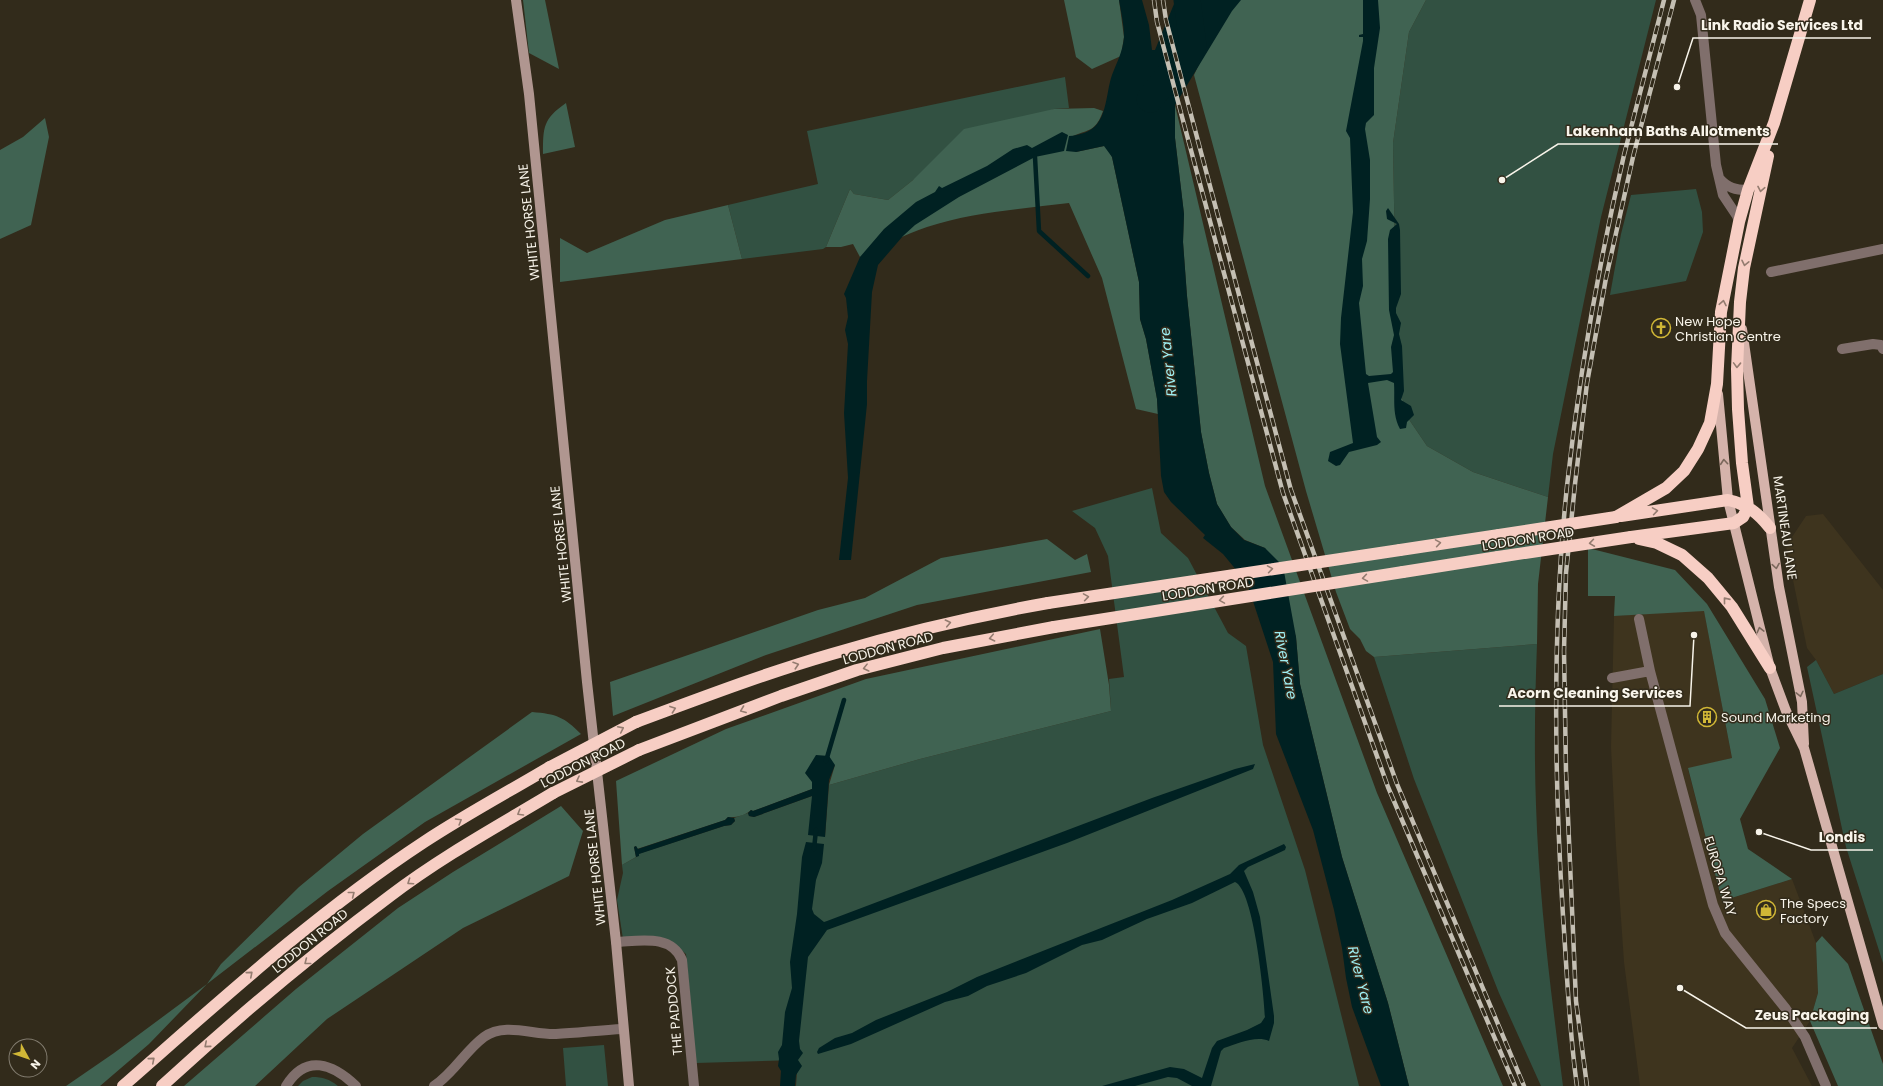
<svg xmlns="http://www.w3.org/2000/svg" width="1883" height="1086" font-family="Poppins,sans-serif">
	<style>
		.built { fill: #3e341e }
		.green { fill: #325142 }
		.forest { fill: #406352 }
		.water { fill: #002122 }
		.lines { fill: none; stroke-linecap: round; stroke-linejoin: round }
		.stream { stroke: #002122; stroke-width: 4.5 }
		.river { stroke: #002122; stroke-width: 27 }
		.street { stroke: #806f6c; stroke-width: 10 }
		.secondary { stroke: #b09690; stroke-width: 10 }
		.primary { stroke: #d5b3ab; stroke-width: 10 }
		.highway { stroke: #f7cec4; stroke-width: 12 }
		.rail-casing { stroke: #c4bfb3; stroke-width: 4.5 }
		.rail { stroke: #322b1b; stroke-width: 3; stroke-dasharray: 9; stroke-linecap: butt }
		.highway-bridge { stroke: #f7cec4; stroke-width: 12 }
		.oneway { stroke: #947c70 }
		.oneway2 { stroke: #7b685c }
		.labels { text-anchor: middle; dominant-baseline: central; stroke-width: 3; stroke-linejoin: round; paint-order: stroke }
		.street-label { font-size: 13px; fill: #f8f4ea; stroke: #322b1b }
		.poi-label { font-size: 13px; fill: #f8f4ea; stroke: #322b1b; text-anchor: start }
		.water-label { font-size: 14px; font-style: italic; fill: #9eeff3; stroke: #322b1b }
		.leader { fill: none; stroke: #f8f4ea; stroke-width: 1.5 }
		.callout-dot { fill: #f8f4ea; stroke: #322b1b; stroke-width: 1.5 }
		.callout-label { font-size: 14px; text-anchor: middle; font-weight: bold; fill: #f8f4ea; stroke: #322b1b; stroke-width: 3; stroke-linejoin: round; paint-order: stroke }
	</style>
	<rect width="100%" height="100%" fill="#322b1b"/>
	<path class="built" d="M1823 514 1883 590V674L1834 694 1816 660 1807 648 1786 546 1806 516Z
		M1704 610 1732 758 1688 769 1722 901 1792 879 1816 943 1818 993 1810 1021 1792 1048 1812 1086H1640L1624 962 1616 846 1611 747 1614 616Z"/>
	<path class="green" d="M1426 0H1656L1601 217 1553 454 1548 497 1473 472 1427 446 1408 418 1397 380 1393 143 1409 32Z
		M1065 77 1069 108 1054 109 913 180 888 200 854 194 850 189 826 247 823 249 742 259 728 205 818 184 807 131Z
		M1696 189 1702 212 1703 232 1686 281 1610 295 1621 234 1631 195Z
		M1152 488 1161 533 1188 558 1228 633 1246 646 1263 745 1305 870 1359 1086H796L798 1060 696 1063 686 954 675 945 623 939 617 900 623 873 622 865 638 856V854L724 826 731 825 735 821 734 818 748 813 749 816 754 817 812 796 825 837 829 785 920 759 1111 711 1109 679 1124 677 1108 556 1095 528 1072 511Z
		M1537 644C1535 697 1534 751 1536 805 1539 899 1551 993 1563 1086H1541L1499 993 1414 779 1374 657Z
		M1816 660 1834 694 1883 674V963L1846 847 1807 667Z
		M604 1045 608 1086H566L563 1048Z
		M312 1077C323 1077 329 1079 338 1086H298L303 1081Z"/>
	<path class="forest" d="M523 0H545L559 69 529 53Z
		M1064 0H1119L1124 37 1121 56 1092 69 1076 57Z
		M1205 0H1426L1409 32 1393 143 1397 380 1408 418 1427 446 1473 472 1548 497 1538 584 1537 644 1374 657 1366 651 1360 639 1350 629 1336 592 1306 491 1194 75 1210 41Z
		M566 103 575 147 543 154C543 127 543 119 566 103Z
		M1175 105 1265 486 1377 793 1503 1086H1409L1388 1003 1342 857 1334 824 1300 684 1296 637 1265 548 1245 540 1231 527 1217 504 1209 473 1201 432 1187 296 1183 242 1184 214 1175 138Z
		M1094 108 1103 111C1096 131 1090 129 1073 136L1076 152 1104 146 1107 147 1112 157 1139 282 1140 319 1146 339 1157 399 1158 414 1136 409 1102 278 1069 203C1022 209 972 212 927 227 904 235 882 246 860 257L853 244 841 247H826L850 189 854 194 888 200 913 180 964 129 1054 109Z
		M45 118 49 137 31 225 0 239V150L23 137Z
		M728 205 742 259 560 282V238L587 253 665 220Z
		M1047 539 1075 560 1087 554 1091 572 917 605 766 655 613 716 610 682 818 610 865 598 941 558Z
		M1588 548 1675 570 1707 604 1765 699 1780 748 1740 819 1748 849 1792 879 1722 901 1688 768 1732 758 1704 611 1614 616 1615 596H1588Z
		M1100 629 1109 685 1111 711 920 759 829 785 835 765 812 782V789L753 811 751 810C746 815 736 818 728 817L725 820 637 849 636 846 634 847 636 857 622 865 616 781 726 729 866 679Z
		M532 712C557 714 564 717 581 734L425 822 328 891 207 984 149 1044 100 1086H66L114 1053 207 984 221 964 299 887 363 834Z
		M561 806 583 831 569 876 463 928 327 1019 255 1086H184L296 989 398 908 453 872Z
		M1822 936 1848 964 1883 1064V1086H1838L1810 1021 1818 993 1816 943Z"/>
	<path class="water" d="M1119 0H1142L1149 25 1152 50H1155L1174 4V0H1241L1232 11 1175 105V138L1184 214 1183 242 1187 296 1201 432 1209 473 1217 504 1231 527 1244 540 1265 548 1283 566 1296 637 1300 684 1334 824 1342 857 1388 1003 1409 1086H1381L1352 1007 1346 978 1342 948 1334 910 1313 830 1276 734 1273 662 1247 583 1223 554 1203 538 1205 535 1171 502 1164 492 1161 476 1157 399 1146 339 1140 319 1139 282 1112 157 1104 146 1076 152 1066 151 1069 136C1074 136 1079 134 1084 133 1108 125 1105 95 1112 75 1117 62 1123 51 1124 37 1124 25 1121 12 1119 0Z
		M1363 0H1378L1380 28 1374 68V115L1366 123 1365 129 1370 160V199L1367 241 1362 259 1363 286 1359 303 1366 374 1369 376 1391 374 1393 372 1391 347 1394 335 1389 310 1388 239 1390 230 1397 224 1387 219 1386 211 1388 208 1399 224 1400 230 1401 294 1396 308V313L1401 323 1399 334 1402 346 1404 391 1401 400 1411 406 1414 415 1407 422 1406 428 1400 429C1392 414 1395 399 1394 383L1387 380 1368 383 1377 437 1381 442 1377 445 1349 452 1340 465 1336 466 1328 461 1330 452 1353 443 1340 344 1341 318 1353 212 1350 138 1346 131 1363 41V37H1359V35L1363 34Z
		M1062 132 1068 135 1064 151 1035 157 959 197 915 225 903 236 878 265 872 292 867 381V404L851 560H839L848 478 844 413 848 344 845 330 848 317 846 298 844 294 860 257 884 229 916 202 935 192 939 186 942 188 987 166 1013 149 1027 145 1032 148Z
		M816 755 829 756 835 765 829 780 825 837 808 835 812 796 754 817 749 816 748 813 751 810 753 811 812 789V782L805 773Z
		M1255 764 1253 769 1067 843 827 930 808 957 799 1041 800 1049 803 1053 798 1060 802 1066 796 1075 795 1086H780L781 1071 778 1066 779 1059 778 1052 782 1045 785 1012 792 988 790 962 797 914 802 857 806 842 824 844 822 863 816 880 812 909 814 914 824 922 827 921 1152 798 1235 769Z
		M728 817 734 818 735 821 731 825 724 826 639 854V856L636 857 634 847 636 846 638 849 725 820Z
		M1284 844 1286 847 1285 850 1248 867 1244 871 1253 892 1260 917 1274 1016V1023L1269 1041C1256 1035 1237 1044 1224 1048L1221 1051 1211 1086H1192L1177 1078 1168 1077 1135 1086H1102L1170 1067 1184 1069 1202 1078 1212 1048 1217 1041 1247 1030 1261 1023 1265 1017C1264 995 1254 890 1235 882L1192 903 1147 919 1102 940 1082 945 1026 973 987 986 968 996 945 1002 851 1044 818 1054 817 1052 819 1048 835 1038 852 1033 876 1020 947 992 977 977 1172 900 1230 874 1239 865Z"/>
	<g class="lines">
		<path class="stream" d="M1035 157 1039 231 1088 276
			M826 761 844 700
			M814 849 816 830"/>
		<path class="river" d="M1150 99 1193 45 1187 0"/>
		<path class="street" d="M1695 0 1701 15 1716 165 1723 195 1737 216 1739 222
			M1719 178C1728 188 1735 190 1748 190
			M1771 272 1883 249
			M1842 349 1873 344 1881 345 1883 349
			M1639 619 1650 671 1713 905 1725 933 1786 1009 1805 1037 1826 1086
			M1612 678 1650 671
			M616 942C640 941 671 934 682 960L694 1086
			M286 1086C306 1053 333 1064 356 1086
			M434 1086C454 1073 465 1051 484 1037 505 1022 533 1035 556 1034 578 1033 600 1030 623 1029"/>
		<path class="secondary" d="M516 0 529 94 587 682 616 942 629 1086"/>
		<path class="primary" d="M1742 329 1779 587 1802 702 1804 744
			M1718 394 1728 500 1770 668 1786 711 1804 748 1883 1025"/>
		<path class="highway" d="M1621 516 1728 500C1747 504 1758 513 1770 528
			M1616 517 1666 488 1684 471 1698 449 1710 423 1717 384 1721 312 1739 222 1748 190 1774 123 1810 0
			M1631 537 1734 523 1743 517 1748 507 1742 463 1738 409 1737 369 1740 302 1744 268 1768 156
			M1639 539 1657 543 1682 555 1708 578 1732 607 1770 668
			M1400 550 1499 535
			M1403 572 1498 557
			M636 722C701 698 766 673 832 654 902 633 975 616 1048 603
			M639 750 781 696 857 670 943 648 1054 627
			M123 1086C220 1001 316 913 424 842 465 815 508 792 550 767
			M162 1086C235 1019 311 955 390 896 441 857 498 826 553 793"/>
		<g class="rail-casing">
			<path id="rail" d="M1154 0 1157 22 1181 113 1283 493 1388 787 1515 1086
				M1163 0 1166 20 1190 111 1291 490 1397 784 1524 1086
				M1577 1086C1569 1030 1567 972 1563 916 1554 773 1552 628 1567 486 1579 375 1599 263 1624 155 1637 103 1651 52 1664 0
				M1587 1086 1576 1001 1566 771 1564 651 1566 573 1575 484 1587 383 1606 278 1633 157 1674 0"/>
		</g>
		<use href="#rail" class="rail"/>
		<path class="highway-bridge" d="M1499 535 1616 517
			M1498 557 1631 537
			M1048 603 1400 550
			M1054 627 1403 572
			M550 767 636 722
			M553 793 639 750"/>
	</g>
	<defs><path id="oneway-chevron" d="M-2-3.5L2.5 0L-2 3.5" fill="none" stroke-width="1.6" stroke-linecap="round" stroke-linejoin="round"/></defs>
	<g class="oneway">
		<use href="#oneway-chevron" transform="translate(1761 189) rotate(101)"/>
		<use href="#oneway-chevron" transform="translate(1745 263) rotate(102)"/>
		<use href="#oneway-chevron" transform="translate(1723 303) rotate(-79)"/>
		<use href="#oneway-chevron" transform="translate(1737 365) rotate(92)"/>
		<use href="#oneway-chevron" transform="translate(1655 511) rotate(-9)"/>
		<use href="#oneway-chevron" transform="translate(1438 543) rotate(-9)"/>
		<use href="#oneway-chevron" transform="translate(1592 543) rotate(172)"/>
		<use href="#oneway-chevron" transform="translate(1270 569) rotate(-9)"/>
		<use href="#oneway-chevron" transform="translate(1365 578) rotate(171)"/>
		<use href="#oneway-chevron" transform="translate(1086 597) rotate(-9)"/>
		<use href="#oneway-chevron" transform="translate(1222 600) rotate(171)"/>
		<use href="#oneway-chevron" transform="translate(1726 600) rotate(-129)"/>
		<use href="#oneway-chevron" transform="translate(948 623) rotate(-12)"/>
		<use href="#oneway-chevron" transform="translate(992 638) rotate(168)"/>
		<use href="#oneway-chevron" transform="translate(796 665) rotate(-18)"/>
		<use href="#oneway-chevron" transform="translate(866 668) rotate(166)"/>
		<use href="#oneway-chevron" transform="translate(673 709) rotate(-20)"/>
		<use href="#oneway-chevron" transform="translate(743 710) rotate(159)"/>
		<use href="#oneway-chevron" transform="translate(621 729) rotate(-26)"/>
		<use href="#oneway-chevron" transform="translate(579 780) rotate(152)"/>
		<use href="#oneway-chevron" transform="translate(520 813) rotate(149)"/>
		<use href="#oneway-chevron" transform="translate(459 821) rotate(-31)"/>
		<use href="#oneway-chevron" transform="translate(410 882) rotate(146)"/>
		<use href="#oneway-chevron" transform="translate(352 894) rotate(-38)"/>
		<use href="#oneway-chevron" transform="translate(307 962) rotate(142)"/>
		<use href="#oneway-chevron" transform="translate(250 974) rotate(-41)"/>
		<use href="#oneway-chevron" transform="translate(207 1045) rotate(139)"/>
		<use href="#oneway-chevron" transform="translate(152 1060) rotate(-41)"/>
	</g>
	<g class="oneway2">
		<use href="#oneway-chevron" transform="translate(1724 462) rotate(-95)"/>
		<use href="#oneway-chevron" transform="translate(1776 566) rotate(81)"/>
		<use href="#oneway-chevron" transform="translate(1760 630) rotate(-104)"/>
		<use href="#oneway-chevron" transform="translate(1800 694) rotate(77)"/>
	</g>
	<defs>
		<g id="church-ring" transform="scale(1)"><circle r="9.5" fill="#322b1b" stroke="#d1b736" stroke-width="1.5"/><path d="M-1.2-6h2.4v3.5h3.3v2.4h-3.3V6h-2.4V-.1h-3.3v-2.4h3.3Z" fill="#d1b736"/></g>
		<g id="building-ring" transform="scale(1)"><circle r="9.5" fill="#322b1b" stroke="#d1b736" stroke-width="1.5"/><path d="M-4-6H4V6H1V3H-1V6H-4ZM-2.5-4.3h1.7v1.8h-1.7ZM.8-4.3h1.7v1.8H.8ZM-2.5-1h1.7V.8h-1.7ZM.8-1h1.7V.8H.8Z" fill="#d1b736"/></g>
		<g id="shop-ring" transform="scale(1)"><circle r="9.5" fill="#322b1b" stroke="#d1b736" stroke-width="1.5"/><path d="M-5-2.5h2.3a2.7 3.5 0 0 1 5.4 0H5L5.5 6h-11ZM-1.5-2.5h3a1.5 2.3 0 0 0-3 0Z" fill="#d1b736"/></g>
	</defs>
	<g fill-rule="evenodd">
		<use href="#church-ring" x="1661" y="328"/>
		<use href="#building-ring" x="1707" y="717"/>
		<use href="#shop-ring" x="1766" y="910"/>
	</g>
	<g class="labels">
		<g class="street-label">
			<text transform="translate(529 222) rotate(-96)">WHITE HORSE LANE</text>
			<text transform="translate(1785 528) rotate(82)">MARTINEAU LANE</text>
			<text transform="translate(1528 539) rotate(-9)">LODDON ROAD</text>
			<text transform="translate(561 544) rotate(-96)">WHITE HORSE LANE</text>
			<text transform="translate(1208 589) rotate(-9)">LODDON ROAD</text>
			<text transform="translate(888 648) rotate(-15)">LODDON ROAD</text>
			<text transform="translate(583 763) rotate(-27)">LODDON ROAD</text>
			<text transform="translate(595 867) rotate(-96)">WHITE HORSE LANE</text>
			<text transform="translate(1720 876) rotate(73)">EUROPA WAY</text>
			<text transform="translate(310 941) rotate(-39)">LODDON ROAD</text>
			<text transform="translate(674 1011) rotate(-95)">THE PADDOCK</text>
		</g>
		<g class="poi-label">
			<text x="1675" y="321">New Hope<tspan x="1675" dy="15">Christian Centre</tspan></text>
			<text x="1721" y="717">Sound Marketing</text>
			<text x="1780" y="903">The Specs<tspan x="1780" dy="15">Factory</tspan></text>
		</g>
		<g class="water-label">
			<text transform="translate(1168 362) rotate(-96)">River Yare</text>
			<text transform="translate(1286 665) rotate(79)">River Yare</text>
			<text transform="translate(1361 980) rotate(76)">River Yare</text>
		</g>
	</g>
	<path class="leader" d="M1677 87L1693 38H1871M1502 180L1558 144H1778M1694 635L1690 706H1499M1759 832L1811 850H1873M1680 988L1746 1028H1877"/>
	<g class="callout-dot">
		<circle cx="1677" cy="87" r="4"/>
		<circle cx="1502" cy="180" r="4"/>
		<circle cx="1694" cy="635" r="4"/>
		<circle cx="1759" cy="832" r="4"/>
		<circle cx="1680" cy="988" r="4"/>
	</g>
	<g class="callout-label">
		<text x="1782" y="30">Link Radio Services Ltd</text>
		<text x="1668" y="136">Lakenham Baths Allotments</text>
		<text x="1595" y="698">Acorn Cleaning Services</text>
		<text x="1842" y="842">Londis</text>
		<text x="1812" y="1020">Zeus Packaging</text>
	</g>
	<g transform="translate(28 1058) rotate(130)"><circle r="19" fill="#322b1b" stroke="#817b6e"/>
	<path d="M0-3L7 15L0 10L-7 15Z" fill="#d1b736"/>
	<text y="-6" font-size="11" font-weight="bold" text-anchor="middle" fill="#f8f4ea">N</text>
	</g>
</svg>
